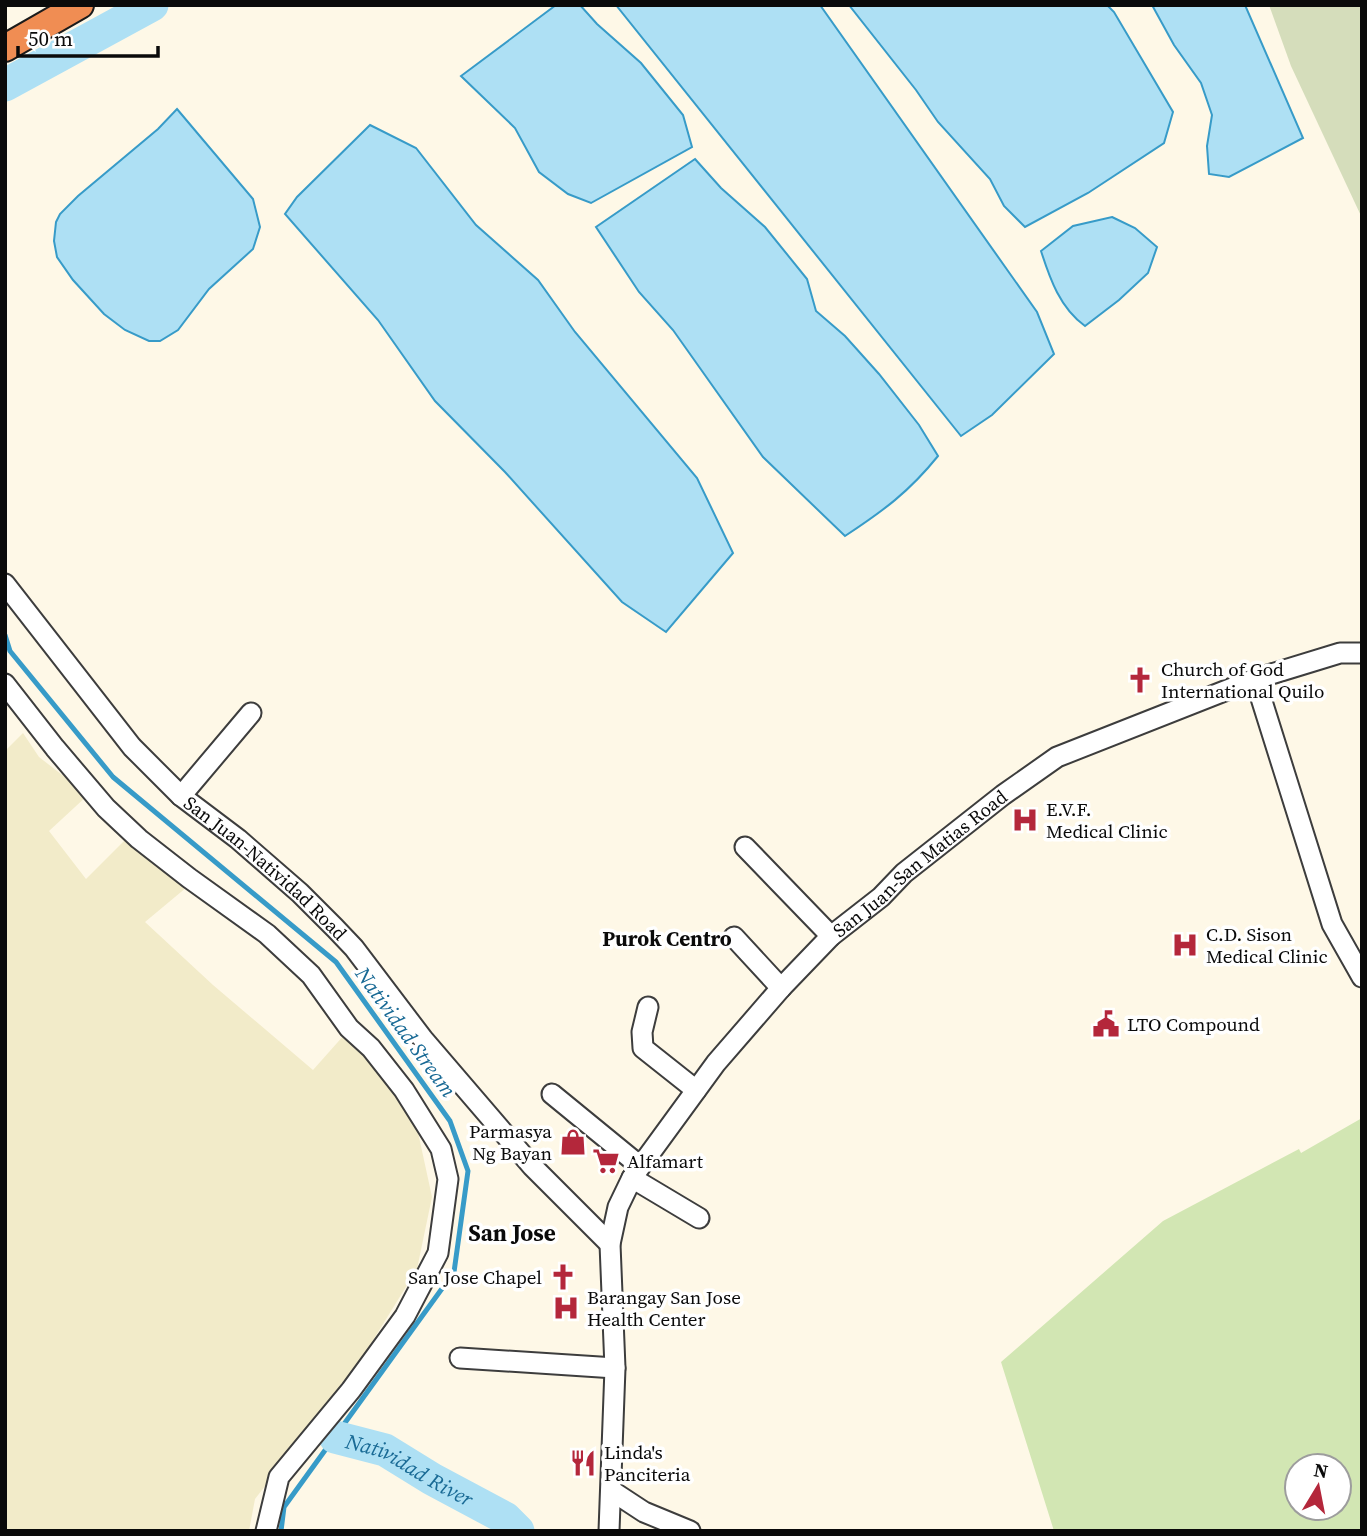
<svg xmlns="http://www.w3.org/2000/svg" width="1367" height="1536" font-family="'Source Serif 4',serif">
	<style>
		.farmland { fill: #f2ebc9 }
		.green { fill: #d2e6b3; fill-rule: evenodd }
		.cemetery { fill: #d5ddbb }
		.water { fill: #aee0f4; stroke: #379bc8; stroke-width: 2 }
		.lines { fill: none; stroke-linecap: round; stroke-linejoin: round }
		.stream { stroke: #379bc8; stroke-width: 5 }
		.river { stroke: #aee0f4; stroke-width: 33 }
		.minor-casing { stroke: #3d3d3d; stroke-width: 23 }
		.highway-casing { stroke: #1b1b1b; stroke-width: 30 }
		.minor { stroke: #fff; stroke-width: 19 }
		.highway { stroke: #f08d53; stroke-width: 26 }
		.labels { text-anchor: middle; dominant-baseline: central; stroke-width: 7; stroke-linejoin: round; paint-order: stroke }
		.poi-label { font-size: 19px; fill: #0a0a0a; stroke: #fff; text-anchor: start }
		.street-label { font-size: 19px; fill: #0a0a0a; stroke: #fff }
		.neighbourhood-label { font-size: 21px; font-weight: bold; fill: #0a0a0a; stroke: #fff }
		.water-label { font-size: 21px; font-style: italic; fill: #196a95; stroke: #fff }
		.quarter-label { font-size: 23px; font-weight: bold; fill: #0a0a0a; stroke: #fff }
	</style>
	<rect width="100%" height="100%" fill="#fef8e7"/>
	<path class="farmland" d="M23 733 39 757 88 795 49 831 86 879 127 838 187 887 145 922 213 985 313 1070 345 1034 389 1078 416 1123 432 1197 417 1269 354 1371 255 1499 249 1531H5V751Z"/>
	<path class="green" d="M1362 1118V1531H1054L1001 1362 1163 1221 1299 1149 1301 1153ZM1297 1466H1339V1508H1297Z"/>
	<path class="cemetery" d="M1269 5H1362V218L1291 66Z"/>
	<path class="water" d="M556 5H580L597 24 641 63 683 115 692 147 591 203 568 194 539 172 515 128 461 76Z
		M616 5H820L1037 312 1054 354 992 415 961 436Z
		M849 5H1107L1114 12 1173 112 1164 143 1088 193 1025 227 1004 206 990 179 938 122 916 90Z
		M1152 5H1245L1303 138 1229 177 1209 174 1207 146 1212 115 1201 83 1174 45Z
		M177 109 253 199 260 227 253 249 209 289 178 330 160 341H149L125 330 104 314 73 280 57 257 54 241 56 222 60 214 78 196 158 129Z
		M370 125 416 148 476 225 538 280 575 332 697 478 733 553 666 632 622 602 505 472 435 401 378 320 285 214 297 197Z
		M695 159 721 188 765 227 807 279 816 311 845 336 879 374 919 425 938 456C909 492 883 511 845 536L763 457 673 330 639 292 596 227Z
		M1112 217 1135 228 1157 247 1148 273 1119 300 1085 326C1060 308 1050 279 1041 251L1073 226Z"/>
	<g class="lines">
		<path class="stream" d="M5 635 10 651 113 777 336 962 450 1121 468 1171 454 1272 284 1507 281 1531"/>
		<g class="river">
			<path d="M5 85 152 5"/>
			<path id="s1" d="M335 1437 385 1450 432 1479 505 1518 518 1531"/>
		</g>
		<g class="minor-casing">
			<g id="minor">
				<path id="s2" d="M5 584 132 747 181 796 238 839 300 893 335 928 354 948 423 1039 532 1166 610 1244"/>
				<path d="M1255 679 1332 924 1362 977"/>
				<path d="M5 684 55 748 106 808 139 839 189 878 267 934 311 975 349 1028 371 1048 404 1090 441 1149 448 1179 438 1253 405 1316 351 1390 279 1477 266 1531"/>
				<path d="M181 796 251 713"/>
				<path d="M745 847 831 936"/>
				<path d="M734 937 781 988"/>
				<path d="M648 1007 642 1032 643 1048 696 1090"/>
				<path d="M552 1094 640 1166"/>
				<path d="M632 1178 699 1218"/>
				<path d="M460 1358 615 1368"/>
				<path d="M612 1491 644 1512 690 1531"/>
				<path id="s3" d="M609 1531 615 1368 610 1244 618 1207 632 1178 716 1063 781 988 831 936 881 897 904 873 1003 795 1057 757 1255 679 1340 653H1362"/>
			</g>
		</g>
		<g class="highway-casing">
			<path id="highway" d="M5 48 80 5"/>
		</g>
		<use href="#minor" class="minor"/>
		<use href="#highway" class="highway"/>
	</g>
	<defs>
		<g id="church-bare" transform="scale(2.1)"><path d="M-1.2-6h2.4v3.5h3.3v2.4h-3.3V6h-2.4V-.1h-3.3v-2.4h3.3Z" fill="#b4273b" stroke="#fff" stroke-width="2.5" paint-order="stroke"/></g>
		<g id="hospital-bare" transform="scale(2.1)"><path d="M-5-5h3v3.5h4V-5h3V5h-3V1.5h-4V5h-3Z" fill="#b4273b" stroke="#fff" stroke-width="2.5" paint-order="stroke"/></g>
		<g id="civic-bare" transform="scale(2.1)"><path d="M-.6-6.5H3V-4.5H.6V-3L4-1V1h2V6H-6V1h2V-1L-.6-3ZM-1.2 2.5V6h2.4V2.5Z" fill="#b4273b" stroke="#fff" stroke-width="2.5" paint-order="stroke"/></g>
		<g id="shop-bare" transform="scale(2.1)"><path d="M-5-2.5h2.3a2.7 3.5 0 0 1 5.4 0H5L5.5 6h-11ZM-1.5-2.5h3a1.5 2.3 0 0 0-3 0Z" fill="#b4273b" stroke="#fff" stroke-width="2.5" paint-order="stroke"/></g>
		<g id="supermarket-bare" transform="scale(2.1)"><path d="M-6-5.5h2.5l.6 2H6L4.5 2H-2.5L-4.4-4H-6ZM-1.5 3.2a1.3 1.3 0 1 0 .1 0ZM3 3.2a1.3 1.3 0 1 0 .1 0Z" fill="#b4273b" stroke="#fff" stroke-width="2.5" paint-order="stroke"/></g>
		<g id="restaurant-bare" transform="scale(2.1)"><path d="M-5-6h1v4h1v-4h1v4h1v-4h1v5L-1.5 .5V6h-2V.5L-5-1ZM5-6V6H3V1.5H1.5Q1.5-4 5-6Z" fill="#b4273b" stroke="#fff" stroke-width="2.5" paint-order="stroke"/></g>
	</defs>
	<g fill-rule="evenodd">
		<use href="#church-bare" x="1140" y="680"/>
		<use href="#hospital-bare" x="1025" y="820"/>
		<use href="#hospital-bare" x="1185" y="945"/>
		<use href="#civic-bare" x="1106" y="1024"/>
		<use href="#shop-bare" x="573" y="1142"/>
		<use href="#supermarket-bare" x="606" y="1161"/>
		<use href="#church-bare" x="563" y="1277"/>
		<use href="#hospital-bare" x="566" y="1308"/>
		<use href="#restaurant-bare" x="583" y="1463"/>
	</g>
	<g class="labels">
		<g class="poi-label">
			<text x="1161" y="669">Church of God<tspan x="1161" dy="22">International Quilo</tspan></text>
			<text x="1046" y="809">E.V.F.<tspan x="1046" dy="22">Medical Clinic</tspan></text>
			<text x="1206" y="934">C.D. Sison<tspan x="1206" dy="22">Medical Clinic</tspan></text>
			<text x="1127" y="1024">LTO Compound</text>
			<text x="552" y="1131" text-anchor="end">Parmasya<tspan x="552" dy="22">Ng Bayan</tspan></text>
			<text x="627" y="1161">Alfamart</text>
			<text x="542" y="1277" text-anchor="end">San Jose Chapel</text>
			<text x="587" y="1297">Barangay San Jose<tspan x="587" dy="22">Health Center</tspan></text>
			<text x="604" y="1452">Linda's<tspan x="604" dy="22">Panciteria</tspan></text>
		</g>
		<g class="street-label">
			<text stroke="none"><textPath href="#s3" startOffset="786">San Juan-San Matias Road</textPath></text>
			<text stroke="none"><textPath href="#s2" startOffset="387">San Juan-Natividad Road</textPath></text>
		</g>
		<g class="neighbourhood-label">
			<text x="667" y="938">Purok Centro</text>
		</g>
		<g class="water-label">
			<text transform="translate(406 1032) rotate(54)">Natividad Stream</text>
			<text stroke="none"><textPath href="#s1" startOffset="82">Natividad River</textPath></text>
		</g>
		<g class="quarter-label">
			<text x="512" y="1233">San Jose</text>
		</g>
	</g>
	<rect width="1367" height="1536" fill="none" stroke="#0a0a0a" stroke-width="14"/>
	<g transform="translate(1318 1487) rotate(10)"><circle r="33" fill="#ffffff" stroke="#9d9d9d" stroke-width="2"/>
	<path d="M0-5L12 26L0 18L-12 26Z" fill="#b4273b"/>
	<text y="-10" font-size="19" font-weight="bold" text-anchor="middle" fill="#0a0a0a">N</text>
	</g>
	<path d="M18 46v10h140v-10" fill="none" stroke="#0a0a0a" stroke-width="3.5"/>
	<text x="28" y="46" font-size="21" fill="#0a0a0a" stroke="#ffffff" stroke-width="5" paint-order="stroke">50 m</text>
</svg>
